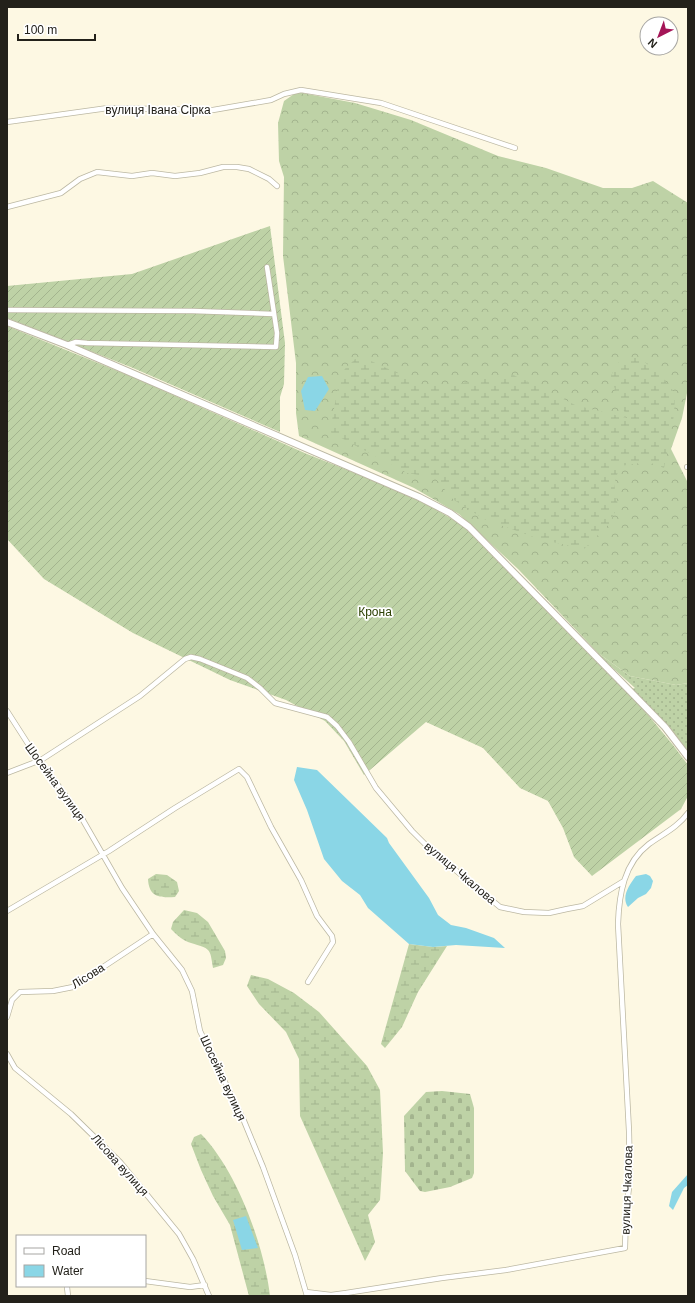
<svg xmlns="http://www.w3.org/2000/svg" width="695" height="1303" font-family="Helvetica,sans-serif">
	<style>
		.grass { fill: url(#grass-dots) }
		.forest { fill: url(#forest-crowns) }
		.wetland { fill: url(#wetland-marsh) }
		.cemetery { fill: url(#cemetery-stones) }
		.garden { fill: url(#garden-furrows) }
		.water { fill: #8ad6e6 }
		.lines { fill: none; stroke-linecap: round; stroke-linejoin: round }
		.minor-casing { stroke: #bcb8a3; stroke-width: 6 }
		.tertiary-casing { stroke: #bcb8a3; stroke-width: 8 }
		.minor { stroke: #fff; stroke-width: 4.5 }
		.tertiary { stroke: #fff; stroke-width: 6 }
		.labels { text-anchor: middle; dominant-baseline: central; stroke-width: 3.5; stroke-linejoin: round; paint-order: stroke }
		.street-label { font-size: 12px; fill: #23211a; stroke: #fff }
		.park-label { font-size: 12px; fill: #2d4104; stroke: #fff }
	</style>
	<defs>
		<pattern id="grass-dots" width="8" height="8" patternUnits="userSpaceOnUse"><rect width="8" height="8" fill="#bed2a6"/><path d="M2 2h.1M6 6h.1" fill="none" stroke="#a3b48e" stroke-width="1.8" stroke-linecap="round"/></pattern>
		<pattern id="forest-crowns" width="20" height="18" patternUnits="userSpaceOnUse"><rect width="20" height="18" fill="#bed2a6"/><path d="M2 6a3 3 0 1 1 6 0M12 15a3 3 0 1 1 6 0" fill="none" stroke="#a3b48e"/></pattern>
		<pattern id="wetland-marsh" width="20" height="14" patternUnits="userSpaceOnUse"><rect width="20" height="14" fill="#bed2a6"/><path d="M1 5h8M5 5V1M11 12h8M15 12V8" fill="none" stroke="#a3b48e"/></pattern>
		<pattern id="cemetery-stones" width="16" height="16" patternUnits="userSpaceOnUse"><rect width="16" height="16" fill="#bed2a6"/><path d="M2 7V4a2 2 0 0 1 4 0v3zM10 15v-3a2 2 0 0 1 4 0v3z" fill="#a3b48e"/></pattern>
		<pattern id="garden-furrows" width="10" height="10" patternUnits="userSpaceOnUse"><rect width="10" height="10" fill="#bed2a6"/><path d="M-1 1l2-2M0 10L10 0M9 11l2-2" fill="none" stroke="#a3b48e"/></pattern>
	</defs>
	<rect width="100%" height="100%" fill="#fdf8e3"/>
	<path class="grass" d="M596 653H598L630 676 676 685 688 683V754L631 689 635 688Z"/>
	<path class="forest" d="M297 92 355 103 411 120 498 156 546 168 603 188H632L653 181 688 203V388L682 418 671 449 688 483V683L676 685 630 676 598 653 518 569 459 514 414 488 299 436 296 413V363L283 256 284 177 279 161 278 123 284 101Z"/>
	<path class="wetland" d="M638 357 658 372 675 393 674 415 664 468 648 462 620 466 614 484 618 506 609 524 584 549 539 539 484 519 454 500 435 478 407 473 330 432 340 374 355 359 371 361 426 386H449L482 379 513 375 544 389 575 405 627 418 610 377 619 362Z
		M156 874 167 875 177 882 179 891 175 897C159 898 149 897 148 879Z
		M184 910 197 913 208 922 225 951 226 958 223 965 213 968C210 947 210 949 191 943 183 941 177 935 171 929L173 922Z
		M409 944 433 947 447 946 418 992 402 1027 385 1048 381 1044Z
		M251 975 268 979 294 993 319 1012 367 1066 380 1090 383 1153 380 1200 368 1215 375 1242 365 1261 300 1116 299 1059 286 1032 259 1004 247 986Z
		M201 1134C237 1171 264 1245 270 1296H249L230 1225 213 1196 201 1170 191 1144 194 1137Z"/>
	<path class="cemetery" d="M442 1091 470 1094 474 1108V1173L472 1178 450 1187 425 1192 420 1191 405 1171 404 1116 426 1092Z"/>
	<path class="garden" d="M270 226 285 343 284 384 280 397V432L133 368 7 318V286L132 274Z
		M7 326 135 378 307 454 365 477 426 504 461 524 644 710 673 745 688 765V796L681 809 592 876 574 857 563 828 548 801 520 788 483 748 426 722 364 775 344 741 325 721 286 700 230 680 133 633 44 579 7 539Z"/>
	<path class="water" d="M322 376 329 389 315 411 305 410 301 391 308 377Z
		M297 767 317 770 387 838 389 843 429 898 438 915 451 925 466 928 494 938 505 948 456 945 433 947 409 944 368 908 360 895 342 881 324 859 307 810 294 780Z
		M646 874 650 876 653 881 651 888 646 894 638 898 628 907C621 897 629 885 636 876Z
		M688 1174V1185L684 1188 673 1210 669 1206 672 1192Z
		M246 1216 258 1248 242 1250 233 1220Z"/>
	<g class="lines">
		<g class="minor-casing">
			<path id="minor" d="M7 122 108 108 213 110 271 100 284 94 301 90 381 103 515 148
				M7 207 61 193 80 179 97 172 132 176 152 173 175 176 200 173 223 167H237L249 169 269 179 277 186
				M7 310 193 311 273 314
				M67 345 76 342 87 343 276 347 277 333 267 267
				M687 467H688
				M7 711 32 750 80 815 122 888 153 934 182 970 192 991 200 1031 244 1121 263 1167 295 1255 307 1296
				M7 773 41 760 140 696 185 659 191 657 200 659 247 678 260 688 275 703 327 717 337 726 349 742 376 788 412 831 430 849 500 907 524 912 549 913 567 909 583 906 624 881
				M7 911 109 851 175 808 239 769 247 777 271 827 301 880 317 916 332 936 333 942 308 982
				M7 1017 12 1000 20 992 53 991 73 987 153 934
				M7 1054 15 1068 71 1114 120 1162 179 1234 193 1259 209 1296
				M145 1281 190 1287 205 1285
				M67 1287 68 1296
				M306 1292 331 1295 346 1293 442 1278 506 1270 625 1248 626 1213 630 1179 629 1131 618 924C619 894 624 863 649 844 663 834 678 827 688 813"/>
		</g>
		<g class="tertiary-casing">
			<path id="tertiary" d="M7 322 67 345 419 497 450 513 469 527 626 687 665 727 688 757"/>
		</g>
		<use href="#minor" class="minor"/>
		<use href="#tertiary" class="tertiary"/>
	</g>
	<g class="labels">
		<g class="street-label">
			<text x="158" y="110">вулиця Івана Сірка</text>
			<text transform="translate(55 782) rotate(54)">Шосейна вулиця</text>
			<text transform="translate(460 873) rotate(40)">вулиця Чкалова</text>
			<text transform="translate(88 976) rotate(-32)">Лісова</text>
			<text transform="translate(223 1078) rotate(65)">Шосейна вулиця</text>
			<text transform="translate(120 1165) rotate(48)">Лісова вулиця</text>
			<text transform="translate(627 1190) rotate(-88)">вулиця Чкалова</text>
		</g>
		<g class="park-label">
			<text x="375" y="612">Крона</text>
		</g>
	</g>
	<rect width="695" height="1303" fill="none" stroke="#23211a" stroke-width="16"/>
	<rect x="16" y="1235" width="130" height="52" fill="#ffffff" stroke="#a7a6a3"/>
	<rect x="24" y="1248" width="20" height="6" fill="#ffffff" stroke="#a7a6a3"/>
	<text x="52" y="1255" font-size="12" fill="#23211a">Road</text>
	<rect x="24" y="1265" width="20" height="12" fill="#8ad6e6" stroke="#a7a6a3"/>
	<text x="52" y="1275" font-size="12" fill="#23211a">Water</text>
	<g transform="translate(659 36) rotate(222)"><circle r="19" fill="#ffffff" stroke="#a7a6a3"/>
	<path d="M0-3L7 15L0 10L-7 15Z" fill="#a41557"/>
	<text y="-6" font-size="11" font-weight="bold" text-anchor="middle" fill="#23211a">N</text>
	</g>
	<path d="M18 34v6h77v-6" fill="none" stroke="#23211a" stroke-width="2"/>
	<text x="24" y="34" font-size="12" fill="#23211a" stroke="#ffffff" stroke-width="3" paint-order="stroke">100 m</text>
</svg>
